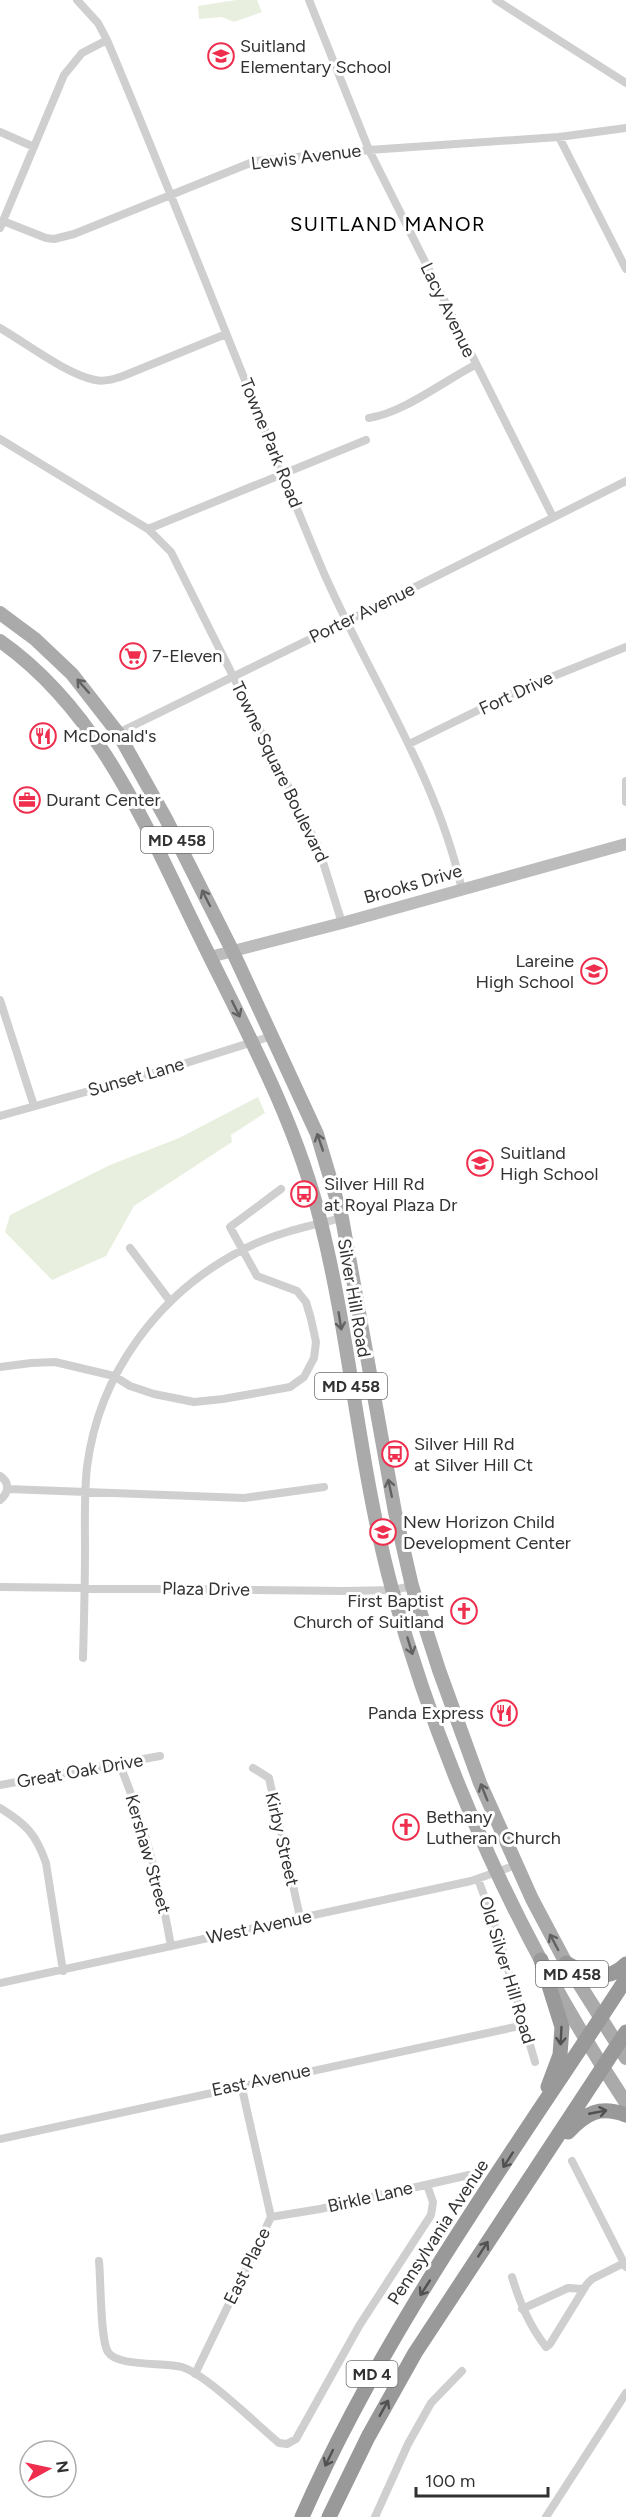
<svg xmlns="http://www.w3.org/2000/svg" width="626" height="2517" font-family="Figtree,sans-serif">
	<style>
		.green { fill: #e9efdf }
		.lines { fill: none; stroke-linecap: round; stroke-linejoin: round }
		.street { stroke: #cfcfcf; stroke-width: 8 }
		.secondary { stroke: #bcbcbc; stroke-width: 12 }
		.primary { stroke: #aaa; stroke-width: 14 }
		.highway { stroke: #999; stroke-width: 15 }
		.oneway { stroke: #626262 }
		.oneway2 { stroke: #515151 }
		.labels { text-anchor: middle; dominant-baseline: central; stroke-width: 6; stroke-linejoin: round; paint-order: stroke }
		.shield { fill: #fff; stroke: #707070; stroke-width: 1.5 }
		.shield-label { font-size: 16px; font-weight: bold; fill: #323232 }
		.poi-label { font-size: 18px; fill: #323232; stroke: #fff; text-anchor: start }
		.street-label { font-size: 18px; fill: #323232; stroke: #fff }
		.neighbourhood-label { font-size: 20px; letter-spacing: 1.5px; fill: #000; stroke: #fff }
	</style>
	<rect width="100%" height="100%" fill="#fff"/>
	<path class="green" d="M236 0H257L262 12 234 22 222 17 199 19 198 6Z
		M258 1097 265 1113 231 1135 232 1142 134 1206 106 1256 52 1280 5 1232 10 1215 110 1165 179 1138Z"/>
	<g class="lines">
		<path class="street" d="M77 0 98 23 107 40C180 213 247 390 320 564 366 673 436 772 462 890
			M309 0 369 150 553 517
			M496 0 626 83
			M0 132 34 147
			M559 137 626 269
			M3 221 46 238 54 239 74 234 255 161 369 150 559 137 626 128
			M0 228 64 75 82 53 107 40
			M0 328C26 343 66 374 95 380 105 382 114 379 123 376L226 334
			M369 418C403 413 444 381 475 365
			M0 439 148 529 171 552 318 846 342 923
			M148 529 366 440
			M96 740 118 733 347 621 626 481
			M409 744 524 688 626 647
			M626 781V802
			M0 1000 34 1106
			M0 1116 164 1070 272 1036
			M130 1248 170 1301
			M0 1367 31 1363 55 1362 114 1376 130 1386 154 1394 194 1402 223 1399 290 1387 304 1377 314 1358 316 1342 311 1319 306 1302 297 1291 257 1276 230 1227 281 1189
			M0 1476C10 1482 9 1493 0 1500
			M8 1489 244 1498 324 1487
			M0 1587 344 1591 393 1590 412 1586
			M83 1658C84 1622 85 1585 85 1549 85 1522 84 1494 87 1467 99 1373 159 1293 242 1250 272 1234 308 1226 342 1218
			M119 1763C144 1823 160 1883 171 1946
			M253 1768 269 1778 300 1917
			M0 1785 160 1756
			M0 1808C26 1824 36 1834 46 1863L63 1971
			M478 1879 497 1931 535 2062
			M0 1983 471 1881 516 1865
			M0 2139 524 2025
			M572 2161 626 2267
			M271 2217 320 2209 469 2175
			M99 2261C101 2280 100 2340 108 2352 117 2367 164 2362 182 2367 207 2375 256 2424 279 2443L287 2444 296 2439 359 2326 431 2215 433 2202 427 2185
			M512 2277C520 2303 529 2325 546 2347L550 2344 587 2284 592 2279 624 2263
			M522 2309 568 2288 584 2289
			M195 2374 271 2217 241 2084
			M375 2517 408 2444 431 2403 462 2371
			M546 2517 626 2393"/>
		<path class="secondary" d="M210 957 342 923 626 844"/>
		<path class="primary" d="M0 613 35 639 72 674 118 733 166 819 232 950 317 1134 342 1218 395 1512 412 1586 439 1670 480 1783 532 1899 566 1963 626 2058
			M0 641C104 714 150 837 205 947 249 1036 297 1125 321 1223 351 1343 359 1468 392 1589 442 1770 522 1946 626 2103"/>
		<path class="highway" d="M541 1960 562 2027 560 2055 548 2087
			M566 1963C586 1975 607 1983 626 1964
			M568 2132C586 2113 600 2105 626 2115
			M302 2517C386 2325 512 2155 626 1979
			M329 2517 368 2437 415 2353 626 2032"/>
	</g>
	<defs><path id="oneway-shaft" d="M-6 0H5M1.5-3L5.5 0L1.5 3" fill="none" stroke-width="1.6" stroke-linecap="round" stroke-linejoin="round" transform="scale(1.5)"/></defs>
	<g class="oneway">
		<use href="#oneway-shaft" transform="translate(83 686) rotate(-131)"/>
		<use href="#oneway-shaft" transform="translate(206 898) rotate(-117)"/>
		<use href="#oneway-shaft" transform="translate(236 1009) rotate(64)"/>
		<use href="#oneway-shaft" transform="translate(320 1142) rotate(-109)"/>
		<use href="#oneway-shaft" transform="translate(340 1321) rotate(81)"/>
		<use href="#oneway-shaft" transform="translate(390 1488) rotate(-102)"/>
		<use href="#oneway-shaft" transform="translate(410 1646) rotate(73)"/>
		<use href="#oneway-shaft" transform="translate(484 1792) rotate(-112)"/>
		<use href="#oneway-shaft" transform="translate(554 1942) rotate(-118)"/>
	</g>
	<g class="oneway2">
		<use href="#oneway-shaft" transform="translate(561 2036) rotate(93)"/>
		<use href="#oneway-shaft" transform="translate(598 2112) rotate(-11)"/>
		<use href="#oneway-shaft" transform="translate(508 2160) rotate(123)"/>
		<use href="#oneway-shaft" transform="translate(483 2249) rotate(-57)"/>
		<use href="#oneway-shaft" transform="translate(425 2288) rotate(123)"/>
		<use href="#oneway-shaft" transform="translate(384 2408) rotate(-61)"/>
		<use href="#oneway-shaft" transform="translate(329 2458) rotate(116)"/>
	</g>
	<defs>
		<g id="school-ring" transform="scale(1.35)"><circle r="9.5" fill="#fff" stroke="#ef2d4d" stroke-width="1.5"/><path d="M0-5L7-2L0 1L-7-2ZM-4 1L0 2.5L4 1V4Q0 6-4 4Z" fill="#ef2d4d"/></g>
		<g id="supermarket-ring" transform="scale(1.35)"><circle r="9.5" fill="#fff" stroke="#ef2d4d" stroke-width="1.5"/><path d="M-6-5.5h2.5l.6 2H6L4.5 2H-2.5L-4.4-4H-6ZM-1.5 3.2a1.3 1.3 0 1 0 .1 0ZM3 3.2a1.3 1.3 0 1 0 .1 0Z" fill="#ef2d4d"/></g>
		<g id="restaurant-ring" transform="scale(1.35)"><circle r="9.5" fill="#fff" stroke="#ef2d4d" stroke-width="1.5"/><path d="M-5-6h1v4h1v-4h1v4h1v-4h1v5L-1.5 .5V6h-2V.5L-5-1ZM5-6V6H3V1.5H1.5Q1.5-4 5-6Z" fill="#ef2d4d"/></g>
		<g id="office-ring" transform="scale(1.35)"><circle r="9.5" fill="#fff" stroke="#ef2d4d" stroke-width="1.5"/><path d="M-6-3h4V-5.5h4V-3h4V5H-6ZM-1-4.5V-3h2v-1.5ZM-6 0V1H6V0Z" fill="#ef2d4d"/></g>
		<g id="bus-ring" transform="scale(1.35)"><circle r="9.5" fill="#fff" stroke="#ef2d4d" stroke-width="1.5"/><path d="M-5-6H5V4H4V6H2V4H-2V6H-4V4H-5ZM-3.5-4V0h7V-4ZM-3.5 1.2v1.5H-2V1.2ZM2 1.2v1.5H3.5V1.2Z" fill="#ef2d4d"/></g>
		<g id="church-ring" transform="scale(1.35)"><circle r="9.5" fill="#fff" stroke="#ef2d4d" stroke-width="1.5"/><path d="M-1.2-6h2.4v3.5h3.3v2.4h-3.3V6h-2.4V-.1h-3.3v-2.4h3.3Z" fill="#ef2d4d"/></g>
	</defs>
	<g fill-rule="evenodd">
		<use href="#school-ring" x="221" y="56"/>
		<use href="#supermarket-ring" x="133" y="656"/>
		<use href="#restaurant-ring" x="43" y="736"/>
		<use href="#office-ring" x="27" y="800"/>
		<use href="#school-ring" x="594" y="971"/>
		<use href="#school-ring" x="480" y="1163"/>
		<use href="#bus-ring" x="304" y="1194"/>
		<use href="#bus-ring" x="395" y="1454"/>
		<use href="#school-ring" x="383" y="1532"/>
		<use href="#church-ring" x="464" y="1611"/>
		<use href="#restaurant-ring" x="504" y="1713"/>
		<use href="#church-ring" x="406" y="1827"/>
	</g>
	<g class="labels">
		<g class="shield">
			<rect x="141" y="827" width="72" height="26" rx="4.5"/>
			<rect x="315" y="1373" width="72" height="26" rx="4.5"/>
			<rect x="536" y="1961" width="72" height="26" rx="4.5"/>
			<rect x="346.5" y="2361" width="51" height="26" rx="4.5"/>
		</g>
		<g class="shield-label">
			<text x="177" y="840">MD 458</text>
			<text x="351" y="1386">MD 458</text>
			<text x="572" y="1974">MD 458</text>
			<text x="372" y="2374">MD 4</text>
		</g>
		<g class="poi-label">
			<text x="240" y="46">Suitland<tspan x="240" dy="21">Elementary School</tspan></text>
			<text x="152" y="656">7-Eleven</text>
			<text x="63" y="736">McDonald's</text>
			<text x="46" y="800">Durant Center</text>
			<text x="574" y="961" text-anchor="end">Lareine<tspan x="574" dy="21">High School</tspan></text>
			<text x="500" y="1153">Suitland<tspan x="500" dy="21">High School</tspan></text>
			<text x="324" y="1184">Silver Hill Rd<tspan x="324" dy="21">at Royal Plaza Dr</tspan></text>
			<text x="414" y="1444">Silver Hill Rd<tspan x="414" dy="21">at Silver Hill Ct</tspan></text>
			<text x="403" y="1522">New Horizon Child<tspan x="403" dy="21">Development Center</tspan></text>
			<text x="444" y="1601" text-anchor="end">First Baptist<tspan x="444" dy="21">Church of Suitland</tspan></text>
			<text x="484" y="1713" text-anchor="end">Panda Express</text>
			<text x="426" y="1817">Bethany<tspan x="426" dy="21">Lutheran Church</tspan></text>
		</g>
		<g class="street-label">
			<text transform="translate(306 157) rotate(-7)">Lewis Avenue</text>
			<text transform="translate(448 310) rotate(64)">Lacy Avenue</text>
			<text transform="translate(271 443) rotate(68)">Towne Park Road</text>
			<text transform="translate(362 613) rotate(-26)">Porter Avenue</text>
			<text transform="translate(516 693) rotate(-25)">Fort Drive</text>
			<text transform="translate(280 772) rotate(64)">Towne Square Boulevard</text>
			<text transform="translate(413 884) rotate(-16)">Brooks Drive</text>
			<text transform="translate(136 1077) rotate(-16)">Sunset Lane</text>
			<text transform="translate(354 1298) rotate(80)">Silver Hill Road</text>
			<text transform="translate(206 1589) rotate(1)">Plaza Drive</text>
			<text transform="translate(80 1771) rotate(-10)">Great Oak Drive</text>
			<text transform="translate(282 1839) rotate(77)">Kirby Street</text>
			<text transform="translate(148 1854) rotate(74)">Kershaw Street</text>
			<text transform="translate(259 1927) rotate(-12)">West Avenue</text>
			<text transform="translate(507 1970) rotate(73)">Old Silver Hill Road</text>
			<text transform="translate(261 2080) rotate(-12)">East Avenue</text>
			<text transform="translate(370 2197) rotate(-13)">Birkle Lane</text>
			<text transform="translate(438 2232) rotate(-57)">Pennsylvania Avenue</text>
			<text transform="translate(247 2266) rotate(-64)">East Place</text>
		</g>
		<g class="neighbourhood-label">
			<text x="388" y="224">SUITLAND MANOR</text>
		</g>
	</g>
	<g transform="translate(48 2469) rotate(82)"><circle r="28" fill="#ffffff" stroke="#adadad" stroke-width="1.5"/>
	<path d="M0-4.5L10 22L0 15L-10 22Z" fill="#ef2d4d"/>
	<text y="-9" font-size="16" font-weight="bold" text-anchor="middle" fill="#323232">N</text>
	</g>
	<path d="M416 2487v9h132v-9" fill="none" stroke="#323232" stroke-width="3"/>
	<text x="425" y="2487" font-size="18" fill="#323232" stroke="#ffffff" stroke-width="4.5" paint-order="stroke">100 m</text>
</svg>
